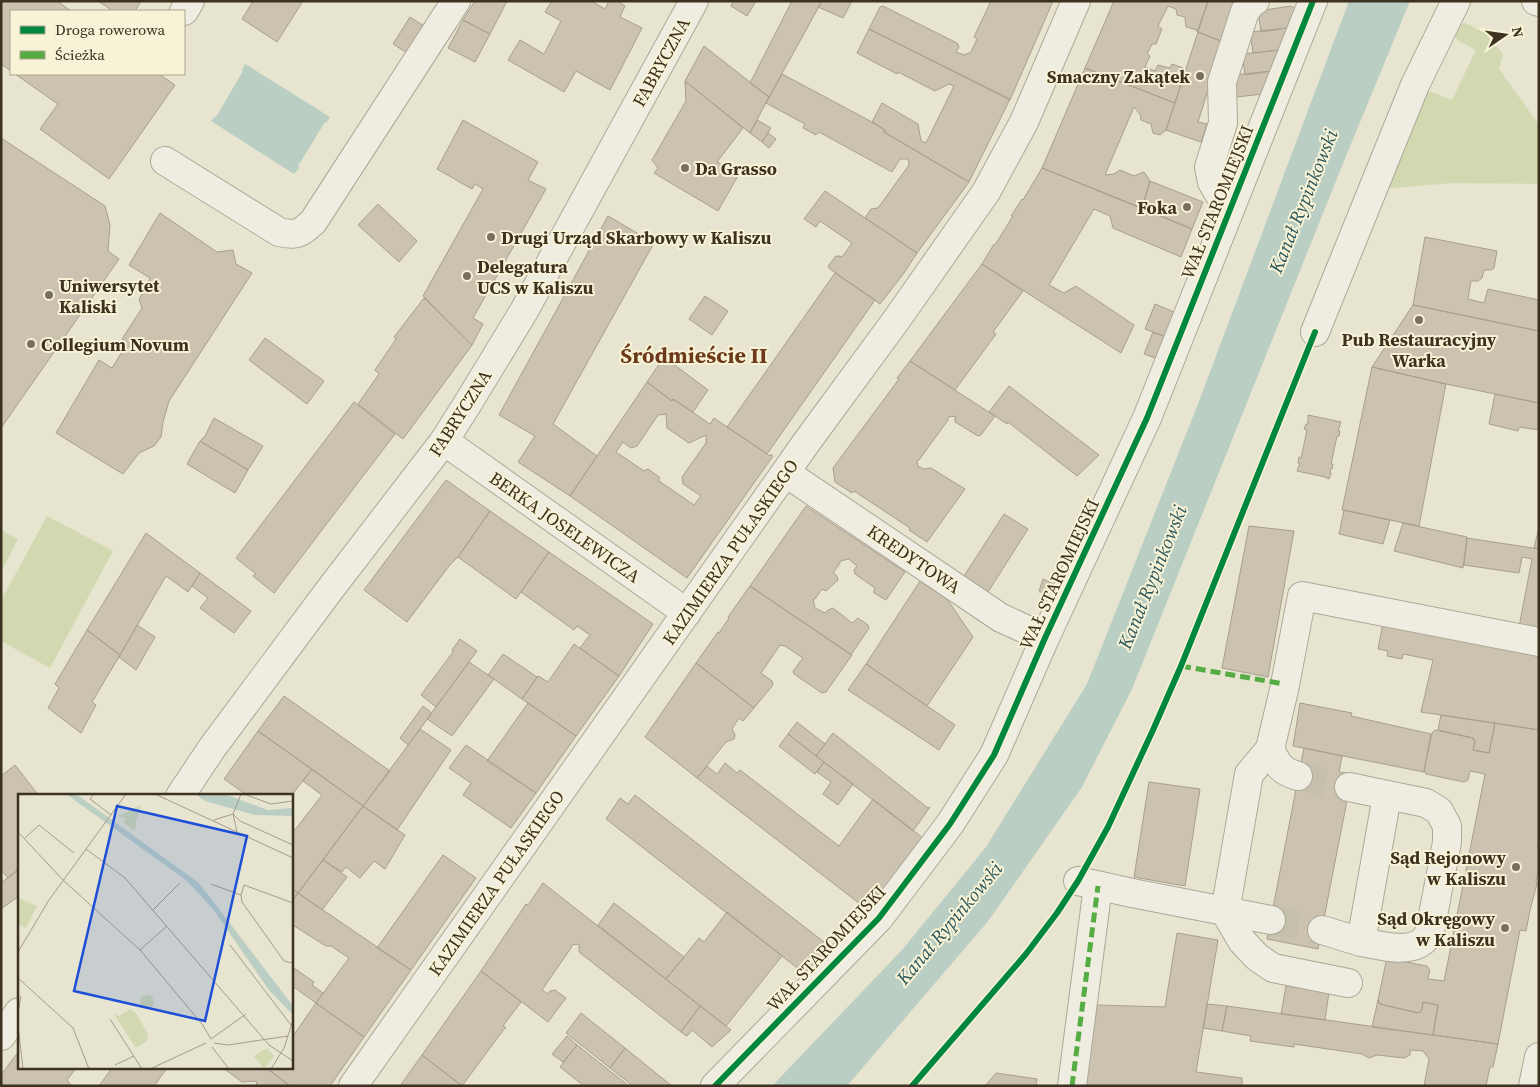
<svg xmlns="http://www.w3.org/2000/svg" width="1540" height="1087" font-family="'Source Serif 4',serif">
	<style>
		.green { fill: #d2d9b1 }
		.water { fill: #bacec4 }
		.building { fill: #cbc2b0; stroke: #a89f8e; fill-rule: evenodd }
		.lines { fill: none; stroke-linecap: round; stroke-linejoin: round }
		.minor-tunnel { stroke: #c5c0ac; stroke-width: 28; stroke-dasharray: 28 14; stroke-linecap: butt }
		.minor-casing { stroke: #ada898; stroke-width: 30 }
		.minor { stroke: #efede2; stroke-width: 28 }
		.quiet { stroke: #55ac43; stroke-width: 5; stroke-dasharray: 10 5; stroke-linecap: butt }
		.cycleway-casing { stroke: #f8f3d6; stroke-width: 9 }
		.cycleway { stroke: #00873e; stroke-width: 6 }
		.poi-dot { fill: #78705d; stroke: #f8f3d6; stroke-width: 2 }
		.labels { text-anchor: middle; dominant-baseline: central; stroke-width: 4; stroke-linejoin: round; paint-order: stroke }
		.street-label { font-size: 18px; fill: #3d321f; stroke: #f8f3d6 }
		.poi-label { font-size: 18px; font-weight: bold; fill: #3d321f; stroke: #f8f3d6; text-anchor: start }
		.water-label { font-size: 19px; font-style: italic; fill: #2d595d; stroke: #f8f3d6 }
		.district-label { font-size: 22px; font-weight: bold; fill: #6c391b; stroke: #f8f3d6 }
		.inset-road { fill: none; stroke: #a39d89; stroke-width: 1 }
		.view { fill: #1d4ed8; fill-opacity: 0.15; stroke: #1d4ed8; stroke-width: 2.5 }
		.inset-edge { fill: none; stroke: #3d321f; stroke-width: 2.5 }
	</style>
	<rect width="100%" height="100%" fill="#e7e4cf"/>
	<path class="green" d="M1465 23 1485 33 1503 54 1499 69 1539 125V184L1453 183 1380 189 1421 88 1452 100 1476 50 1457 40 1454 33 1457 26Z
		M47 516 113 551 50 668 1 641V601Z
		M1 530 18 539 1 572Z"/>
	<path class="water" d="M1349 1H1410L1346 156 1132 689 1082 787 989 920 847 1086H772L902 950 986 847 1087 684 1198 404Z
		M245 64 330 117 326 123 325 122 298 166 299 168 294 174 211 121 215 116 216 117 243 71 242 70Z"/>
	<path class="building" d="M1 1H57L71 11H11V71L1 64Z
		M98 1H141L135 11H113Z
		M253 1H303L277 42 242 19Z
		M475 1H507L490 34 463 20Z
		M552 1H591L605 9 609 1H617L625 6 620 17 642 28 610 90 576 71 564 92 508 60 520 40 544 54 561 21 545 12Z
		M733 1H756L747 16 731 6Z
		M792 1H822L769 97 750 83Z
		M822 1H852L843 18 818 7Z
		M991 1H1053L1010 100 869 29 880 7 883 6 957 43 959 47 956 52 964 55 971 52 977 39 974 37Z
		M1114 1H1208L1197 32V30L1186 27 1185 17 1177 15 1176 9 1168 6 1158 26 1162 29 1156 44H1152L1147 54 1150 56 1145 67 1155 71 1158 65 1170 68 1172 64 1186 69 1175 103 1085 68Z
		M1208 1H1237L1223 42 1198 32Z
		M1291 6 1296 9 1288 29 1287 28 1261 32 1258 11Z
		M410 17 432 31 415 58 393 44Z
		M463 20 490 34 475 62 448 48Z
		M1287 28 1290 44 1280 50 1253 53 1250 32Z
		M869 29 1010 99 969 182 884 132 885 130 872 122 882 103 918 124 921 141 926 143 954 86 949 84 935 91 898 72 897 74 857 53Z
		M1198 32 1223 42 1198 122 1207 124 1201 142 1166 130Z
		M704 46 769 97 750 133 685 81Z
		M1280 50 1272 71 1245 75 1242 54Z
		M1085 68 1175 103 1166 130 1160 135 1153 133 1151 124 1141 120 1140 114 1134 107 1105 175 1114 174 1120 170 1134 176 1144 172 1150 181 1142 208 1042 168Z
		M1272 71V93L1237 97 1234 75Z
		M15 74H159L175 85 109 179 40 129 58 104Z
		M782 74 872 122 885 130 884 132 969 182 917 253 865 218 871 209 878 208 909 165 908 159H900L892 172 819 132 816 135 803 128 805 124 766 103Z
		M685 81 743 128 717 162 739 174 718 211 654 173 658 168 652 160 686 101Z
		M463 120 538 162 528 180 546 189 473 318 483 324 472 345 423 296 483 189 475 184 472 189 437 169Z
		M757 120 771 128 762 142 750 133Z
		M768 133 776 139 769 148 762 142Z
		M1 138 105 206 110 225 108 251 119 259 1 428Z
		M1042 168 1192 229 1181 257 1113 228 1110 216 1094 209 1049 285 1064 293 1076 286 1134 325 1121 353 982 264 994 244 995 245 1013 216H1011L1022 199 1023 200Z
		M1150 181 1203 202 1192 229 1142 208Z
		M825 191 917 253 904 273 880 304 830 269 828 266 836 256H839L842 257 852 243 820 221 816 227 804 219Z
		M378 204 417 241 399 262 358 225Z
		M160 213 217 252 233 250 236 264 252 273 169 401 163 422 161 437 154 446 139 453 123 474 56 433 99 360 112 368 125 347 122 339 142 308 139 300 150 278 129 265Z
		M608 216 654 243 553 424 597 456 570 496 518 462 535 436 499 415Z
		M1425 237 1497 251 1494 268 1491 270H1484L1482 278 1478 281H1471L1468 299 1484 303 1488 289 1539 300V331L1413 305Z
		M982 264 1023 291 993 332 996 334 955 390 910 361Z
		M835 273 875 300 767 454 727 427Z
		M705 296 728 311 712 335 689 319Z
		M424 298 472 345 403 439 358 404 379 374 375 370 396 339 394 337Z
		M1155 304 1181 315 1171 339 1145 329Z
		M1413 305 1539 331V403L1446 384 1372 367Z
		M1153 332 1171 339 1163 361 1144 354Z
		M265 338 324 381 307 404 249 360Z
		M664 357 708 390 693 412 673 399 672 401 647 382Z
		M910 361 995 416 981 435 978 436 955 422V416L948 417V420L919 460 917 461 918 467H920L923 469 931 468 965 489 927 542 909 530 910 528 854 491 852 493 835 482 833 468 899 379 897 378Z
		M1372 367 1446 384 1419 526 1342 510Z
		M647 382 672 401 673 399 710 424 714 418 767 454 770 456 771 454 773 456 687 578 570 496ZM666 414 667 428 689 443 706 435V443L682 477 683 484 701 496 694 505 659 481V477L648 469 644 471 616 452 623 442 631 448 637 446 658 415Z
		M1009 386 1099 455 1077 476 1008 422 1007 424 989 412Z
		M1495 394 1539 403V430L1519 427 1518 431 1489 424Z
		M354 402 395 434 274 593 253 576 256 574 236 558Z
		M1308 415 1341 422 1338 431H1340L1339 436H1337L1331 464H1333L1332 469H1330L1331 474 1329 479 1325 477 1297 471 1300 463H1298L1299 457 1301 458 1307 430 1304 429 1306 424H1308Z
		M214 418 263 446 248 470 200 441 205 436Z
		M200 441 248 470 235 493 187 464Z
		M446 480 490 511 458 557 449 566 407 622 364 590Z
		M806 506 905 572 886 600 874 593V590L875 588 855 574 854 570 857 566 849 559 840 561V563L833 573 837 576 838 580 826 591 822 589 815 599H813L815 608 825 613 828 610 833 608 852 623 858 618 868 625 869 628 851 655 750 586Z
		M1344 510 1390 520 1383 544 1339 534Z
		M490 511 549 552 516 599 458 557Z
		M1004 514 1028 529 988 592 964 576Z
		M1403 523 1467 537 1463 568 1394 551Z
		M1249 526 1294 531 1268 677 1222 668Z
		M1539 527V549L1534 548Z
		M146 533 200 573 188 592 166 576 120 655 87 630Z
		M1467 538 1539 549V631L1519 627 1532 559 1522 557 1519 573 1464 565Z
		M549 552 653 624 619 676 580 648 590 635 577 626 574 630 521 592Z
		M200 573 251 611 234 633 200 608 208 598 192 586Z
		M1043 579 1056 585 1051 597 1039 591Z
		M920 581 947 599 973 637 927 706 866 664Z
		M750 586 852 655 826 692 822 693 794 674 793 671 803 658 785 646 780 645 761 673 772 681 773 685 754 708 696 663 718 632 719 633 729 618 728 617Z
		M1383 623 1505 648V650L1515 652 1516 649 1539 653V730L1421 712 1433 660 1403 654 1402 659 1387 656 1388 651 1378 649Z
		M137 625 155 637 136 670 119 657Z
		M87 630 120 655 92 702 96 705 81 733 48 708 59 688 55 684Z
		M460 639 477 651 436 707 421 695 453 652 452 650Z
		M574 644 619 676 576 736 522 699 538 676 548 682Z
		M503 654 537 677 522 699 488 675Z
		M469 662 494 679 452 736 427 719Z
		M696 663 754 708 743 721 739 718 732 729 735 735 734 739 726 742 697 778 645 737Z
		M866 664 955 725 939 750 848 690Z
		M284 696 390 771 363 806 258 731Z
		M528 703 576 736 536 793 487 761Z
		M1300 703 1352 713 1351 716 1431 734 1424 772 1293 746Z
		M423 706 432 713 408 745 400 738Z
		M1441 715 1495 723 1489 753 1473 750 1475 742 1473 738 1438 730Z
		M797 722 825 744 816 756 788 734Z
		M1495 723 1539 730V838L1537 847H1539V868L1536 881 1537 884 1530 910 1526 931 1520 930 1498 1044 1433 1035 1438 1005 1423 1002 1422 1010 1418 1013 1380 1004 1378 1000 1386 962 1389 959 1427 966 1430 970 1428 979 1444 981 1485 774 1470 771 1468 780 1464 782 1426 774 1424 770 1432 733 1435 730 1473 738 1475 742 1473 750 1489 753Z
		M420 729 451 750 397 830 363 806Z
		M258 731 312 769 291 796H248L224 779Z
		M833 733 928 808 930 807 913 831 816 756Z
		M788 734 824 762 815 774 779 746Z
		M466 745 536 793 511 828 463 795 471 783 449 768Z
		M1304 748 1342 756 1339 772 1352 775 1318 949 1267 939Z
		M824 762 853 784 838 805 823 794 831 782 817 772Z
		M725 763 737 773 740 770 839 846 873 799 928 842 873 914 697 778 707 766 717 774Z
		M15 765 39 796H19V869L8 878 1 870V776Z
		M312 769 363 806 298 893 291 888V835L322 795 303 781Z
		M1149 782 1200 789 1185 886 1134 877Z
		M635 795 833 949 805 974 606 819 620 798 628 804Z
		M363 806 405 835 385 869 374 861 360 878 346 867 342 872 323 860Z
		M443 855 476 878 411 970 377 948Z
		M323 860 347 877 322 910 298 893Z
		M19 869V896L1 909V883Z
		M543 883 700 1006 681 1032 579 952V944L572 945 571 948 542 990 548 994 550 991 555 990 566 998 548 1022 481 971 526 904 528 905Z
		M291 888 298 893 291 902Z
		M298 893 411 970 364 1037 316 1003 349 958 331 946H326L291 924V902Z
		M614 903 684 957 666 979 598 925Z
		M727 912 782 956 726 1026 666 979 699 938 704 942Z
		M1177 933 1218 940 1196 1072 1242 1078V1086H1085L1097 1005 1165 1007Z
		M291 966 314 982 312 985 323 993 316 1003 291 985Z
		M481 971 521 1002 503 1026 506 1028 504 1029 462 1086 422 1055Z
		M1286 986 1329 992 1325 1020 1281 1014Z
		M1378 1000 1380 1004 1418 1013 1422 1010 1423 1002 1438 1005 1433 1035 1372 1027Z
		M316 1003 364 1037 330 1086H290L269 1070 271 1068H291V1039Z
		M1207 1004 1227 1006 1222 1031 1203 1028Z
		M700 1006 731 1030 712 1047 692 1030 687 1036 681 1032Z
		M1227 1006 1433 1035 1498 1044 1493 1067H1490L1486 1086H1424L1429 1059 1423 1051 1410 1050V1055L1404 1058 1377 1055 1369 1058 1362 1054 1294 1044V1047L1250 1041 1251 1036 1222 1031Z
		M581 1013 625 1048 610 1068 566 1033Z
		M567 1036 577 1045 563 1062 552 1054Z
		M577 1045 629 1086H584L560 1067Z
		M625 1048 672 1086H633L610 1068Z
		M19 1051V1068H76L67 1080 71 1085 6 1086 1 1082V1075Z
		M422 1055 462 1086H400Z
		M112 1068H167L154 1086H99Z
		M223 1068H267L290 1086H257L256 1081 242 1082Z
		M996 1073 1037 1079 1036 1086H985Z"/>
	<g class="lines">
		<path class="minor-tunnel" d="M1298 776 1349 787
			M1271 920 1322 930"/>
		<g class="minor-casing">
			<path id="minor" d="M1536 1 1539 2
				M184 11 190 1
				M165 161 279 232C296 236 300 234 313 222L456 1
				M1233 202 1219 194 1212 182 1209 167 1223 123 1222 82 1245 11 1253 2 1255 1
				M1315 332 1415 85 1456 1
				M444 441 687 613
				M786 473 1001 618 1045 638
				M1270 749C1278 765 1280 771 1298 776
				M1349 787 1426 803 1439 811 1447 826V842L1430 931C1428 934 1426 939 1423 941 1408 954 1378 945 1361 942L1387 796
				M180 796 212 748 328 592 444 441 468 403 524 311 694 1
				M1078 881 1132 893 1271 920
				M1322 930 1361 942
				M1348 983 1273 968 1257 957 1242 941 1225 912 1249 774 1270 749 1284 690 1302 596 1539 642
				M1 1036 19 1012
				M353 1086 806 443 897 319 986 192 1024 122 1076 1
				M715 1086 879 918 950 824 994 755 1045 638 1147 418 1313 1
				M1072 1086 1098 886
				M1533 1086 1539 1057"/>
		</g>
		<use href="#minor" class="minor"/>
		<path class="quiet" d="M1181 666 1284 684
			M1072 1086 1098 886"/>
		<g class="cycleway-casing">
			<path id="cycleway" d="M715 1086 879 918 950 824 994 755 1045 638 1147 418 1313 1
				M912 1086 1026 954 1057 913 1078 881 1108 827 1153 730 1181 666 1315 332"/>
		</g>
		<use href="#cycleway" class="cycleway"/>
	</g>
	<g class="poi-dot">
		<circle cx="1200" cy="76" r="5"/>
		<circle cx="685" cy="168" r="5"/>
		<circle cx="1187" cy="207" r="5"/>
		<circle cx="491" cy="237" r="5"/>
		<circle cx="467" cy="276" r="5"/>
		<circle cx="49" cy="295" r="5"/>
		<circle cx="1419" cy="320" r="5"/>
		<circle cx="31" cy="344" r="5"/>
		<circle cx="1516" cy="867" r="5"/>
		<circle cx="1505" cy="928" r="5"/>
	</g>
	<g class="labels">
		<g class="street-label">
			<text transform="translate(661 62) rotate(-61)">FABRYCZNA</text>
			<text transform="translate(1217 202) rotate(-68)">WAŁ STAROMIEJSKI</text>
			<text transform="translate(460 413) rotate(-57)">FABRYCZNA</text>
			<text transform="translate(565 527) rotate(35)">BERKA JOSELEWICZA</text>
			<text transform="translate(730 552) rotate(-55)">KAZIMIERZA PUŁASKIEGO</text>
			<text transform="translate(914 559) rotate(34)">KREDYTOWA</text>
			<text transform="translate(1059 574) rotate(-65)">WAŁ STAROMIEJSKI</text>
			<text transform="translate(496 883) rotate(-55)">KAZIMIERZA PUŁASKIEGO</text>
			<text transform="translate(826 948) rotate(-47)">WAŁ STAROMIEJSKI</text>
		</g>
		<g class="poi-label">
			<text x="1190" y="76" text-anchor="end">Smaczny Zakątek</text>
			<text x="695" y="168">Da Grasso</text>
			<text x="1177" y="207" text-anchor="end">Foka</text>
			<text x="501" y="237">Drugi Urząd Skarbowy w Kaliszu</text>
			<text x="477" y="266">Delegatura<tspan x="477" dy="21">UCS w Kaliszu</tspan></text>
			<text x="59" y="285">Uniwersytet<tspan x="59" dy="21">Kaliski</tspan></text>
			<text x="1419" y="339" text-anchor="middle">Pub Restauracyjny<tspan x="1419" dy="21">Warka</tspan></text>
			<text x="41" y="344">Collegium Novum</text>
			<text x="1506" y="857" text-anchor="end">Sąd Rejonowy<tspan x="1506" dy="21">w Kaliszu</tspan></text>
			<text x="1495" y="918" text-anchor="end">Sąd Okręgowy<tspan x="1495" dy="21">w Kaliszu</tspan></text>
		</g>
		<g class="water-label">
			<text transform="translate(1303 201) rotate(-68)">Kanał Rypinkowski</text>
			<text transform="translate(1152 577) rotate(-68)">Kanał Rypinkowski</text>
			<text transform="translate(949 923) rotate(-50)">Kanał Rypinkowski</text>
		</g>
		<g class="district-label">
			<text x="694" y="355">Śródmieście II</text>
		</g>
	</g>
	<g transform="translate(18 794)">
		<rect width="275" height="275" fill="#e7e4cf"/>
		<path d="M123 11 118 28 117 37 106 29 108 25 100 22ZM0 104 19 112 8 134 0 130ZM122 208a7 7 0 1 1 14 0a7 7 0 1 1-14 0ZM112 215 117 218 130 240 129 247 118 254 96 220 101 222ZM249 254 256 262 246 275 236 262Z" fill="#d2d9b1"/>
		<path d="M48 0H58L181 89 275 212V221L251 196 195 115 168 86ZM177 0H206L250 16 275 14V22L237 21 187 7Z" fill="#bacec4"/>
		<path class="inset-road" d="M76 0 72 5 93 21M137 0 275 64M226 0 253 10 275 7M215 20 222 27 275 51M196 26 215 20M0 38 45 86 122 156 184 230 193 245M219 38 215 20 223 0M7 44 21 31 56 59M68 55 107 84 251 251 275 267M193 90 223 101M275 109 226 91 223 101 224 108 266 167 275 169M135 116 162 89M212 151 273 231M122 156 149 132M0 158 31 106 108 0M0 184 55 234 71 275M0 219 3 202M92 225 124 275M0 231 5 275M193 245 228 220M196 249 210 251 270 242M194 253 211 275M97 271 116 262M132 275 188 249M253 275 266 254 275 226"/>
		<path class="view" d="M99 12 229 42 187 227 56 197Z"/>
		<rect width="275" height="275" class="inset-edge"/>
	</g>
	<rect width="1540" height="1087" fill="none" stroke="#3d321f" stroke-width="5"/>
	<rect x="10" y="10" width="175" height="65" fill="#f8f3d6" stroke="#ada68d"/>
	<rect x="20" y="26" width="25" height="8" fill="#00873e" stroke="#ada68d"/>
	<text x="55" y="35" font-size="15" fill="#3d321f">Droga rowerowa</text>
	<rect x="20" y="51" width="25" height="8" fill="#55ac43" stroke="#ada68d"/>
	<text x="55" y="60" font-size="15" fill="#3d321f">Ścieżka</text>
	<g transform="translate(1505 35) rotate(77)" stroke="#f8f3d6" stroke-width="4" paint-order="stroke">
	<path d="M0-4L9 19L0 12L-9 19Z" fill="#3d321f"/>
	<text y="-8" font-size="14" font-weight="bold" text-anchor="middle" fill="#3d321f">N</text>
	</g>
</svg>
